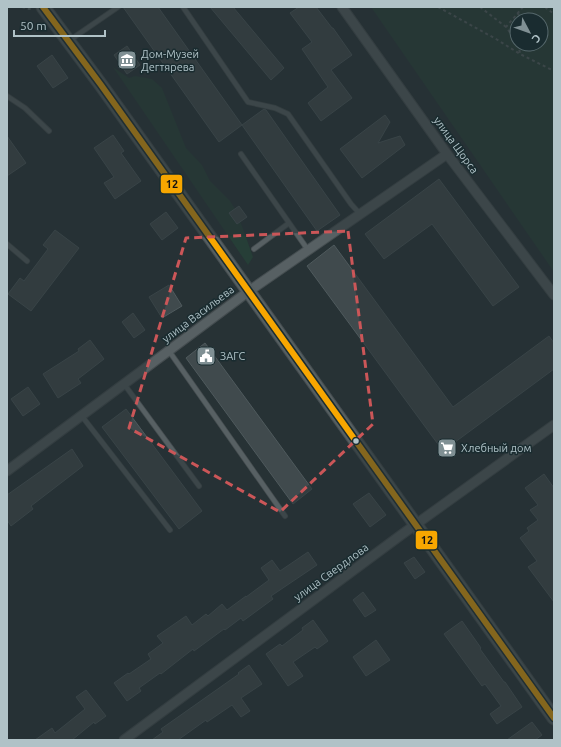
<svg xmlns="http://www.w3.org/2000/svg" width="561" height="747" font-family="Ubuntu,sans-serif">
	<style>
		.green { fill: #263e37; fill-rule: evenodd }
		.building { fill: #404a4d; stroke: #4f5a5d }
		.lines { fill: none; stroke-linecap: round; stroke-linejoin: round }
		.lane-casing { stroke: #454d50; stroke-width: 6 }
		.street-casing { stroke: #454d50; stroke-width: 11 }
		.secondary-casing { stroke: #454d50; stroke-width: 15 }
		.path { stroke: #555f60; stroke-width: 2; stroke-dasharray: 3 3; stroke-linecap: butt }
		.lane { stroke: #576063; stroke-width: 4.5 }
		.street { stroke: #576063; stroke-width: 9 }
		.secondary { stroke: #565f61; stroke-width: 13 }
		.bus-1-casing { stroke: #1a2c30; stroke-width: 9 }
		.bus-1 { stroke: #f7a600; stroke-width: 6 }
		.marked { fill: none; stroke: #cb5658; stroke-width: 3; stroke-dasharray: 8 5; stroke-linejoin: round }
		.bus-dot { fill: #b0c2c7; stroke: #1a2c30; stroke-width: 1.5 }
		.labels { text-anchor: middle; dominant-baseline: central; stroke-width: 3; stroke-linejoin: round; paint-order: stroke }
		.poi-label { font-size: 11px; fill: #b0c2c7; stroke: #1a2c30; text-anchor: start }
		.street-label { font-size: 11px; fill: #b0c2c7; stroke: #1a2c30 }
		.line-badge { stroke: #1a2c30; stroke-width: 1.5 }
		.pale-badge-label { font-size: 11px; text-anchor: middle; font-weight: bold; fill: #111 }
	</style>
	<rect width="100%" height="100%" fill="#273235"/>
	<path class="green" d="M371 7H554V272ZM517 20H541V44H517Z
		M113 67 129 78 135 76 152 79 162 88 186 148 202 165 210 181 230 201 237 212 253 257 248 265Z"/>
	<path class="building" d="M123 7H158L242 125 219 142Z
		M210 7H233L284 68 271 80Z
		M299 7H316L332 28H333L352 55 331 70 352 98 321 121 308 103 328 87 302 49 312 42 290 13Z
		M127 46 140 65 127 74 114 55Z
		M52 55 68 78 53 88 37 66Z
		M264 109 266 110 340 215 317 231 242 125Z
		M385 115 390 122 378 143 400 136 405 145 362 178 340 149Z
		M113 135 124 151 121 153 141 181 115 199 104 183 114 177 94 148Z
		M7 136 26 163 7 176Z
		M439 179 519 287 493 306 432 224 384 259 365 234Z
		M239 206 247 217 237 224 229 213Z
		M166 212 178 228 162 240 150 224Z
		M55 230 79 248 31 311 8 294 20 278 24 281 48 249 43 245Z
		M334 245 453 407 549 336 554 343V369L443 451 307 266Z
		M169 285 182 306 162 318 149 297Z
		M133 313 145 330 134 338 122 322Z
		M90 340 104 359 78 379 81 383 58 398 43 374 79 351 78 349Z
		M205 343 312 489 293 504 186 358Z
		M28 387 40 404 23 416 11 399Z
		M126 409 202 511 179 529 102 427Z
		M72 449 83 466 31 506 33 509 11 526 7 520V495Z
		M544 474 554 488V602L528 567 537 561 520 538 529 531 527 528 538 520 530 510 538 505 525 488Z
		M369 493 386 515 370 527 353 504Z
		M308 552 317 565 271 596 273 599 243 621 241 618 225 630 224 629 194 651 193 649 161 674 160 673 139 688 141 691 127 701 114 683 128 673 129 674 151 659 148 654 163 643 157 636 186 616 192 625 206 614 208 616 222 604 227 610 246 596V597L269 580 261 568 272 560 280 571Z
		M414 557 425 572 415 579 404 563Z
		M363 592 376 610 365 617 353 600Z
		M313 620 328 641 317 649 315 647 293 662 303 676 288 686 266 654 280 644 282 646 303 630 302 628Z
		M462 621 481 648 480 649 504 682H505L522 707 497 724 490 714 501 706 485 684 482 686 444 634Z
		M376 640 390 660 366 676 353 657Z
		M249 665 262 684 241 698 250 711 241 717 232 705 207 722 206 720 178 740H152L163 732 161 729 239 674 238 673Z
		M86 690 106 716 95 724 94 722 72 740H35L52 728 55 733 85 709 76 697Z
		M532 722 542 735 535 740H507Z"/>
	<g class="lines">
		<g class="lane-casing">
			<path id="lane" d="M183 7 248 102 275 108 288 114 351 204 360 214
				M70 40 118 7
				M7 96 25 108 49 131
				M241 154 308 250
				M7 244 27 261
				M254 249 289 223
				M169 351 285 516
				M124 384 199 486
				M81 415 170 530"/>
		</g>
		<g class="street-casing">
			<path id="street" d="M342 7 447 154 554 295
				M7 471 249 291 447 154
				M124 740 401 535 554 425"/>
		</g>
		<g class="secondary-casing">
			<path id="secondary" d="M43 7 101 85 554 718"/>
		</g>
		<path class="path" d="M22 7 29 9 32 8
			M438 7 496 39 520 54 554 71
			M480 7 506 27
			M545 7 554 14
			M517 13 526 20
			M517 42 506 27 523 7
			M518 44 520 53"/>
		<use href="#lane" class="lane"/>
		<use href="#street" class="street"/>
		<use href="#secondary" class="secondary"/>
		<g class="bus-1-casing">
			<path id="bus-1" d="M43 7 101 85 554 718"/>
		</g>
		<use href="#bus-1" class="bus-1"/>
	</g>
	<path d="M0 0H561V747H0ZM348 231 373 424 280 512 129 428 186 238Z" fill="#273235" fill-opacity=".55" fill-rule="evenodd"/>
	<path class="marked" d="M348 231 373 424 280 512 129 428 186 238Z"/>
	<defs>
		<g id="museum-square" transform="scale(1)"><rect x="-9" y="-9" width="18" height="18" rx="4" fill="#809094" stroke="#1a2c30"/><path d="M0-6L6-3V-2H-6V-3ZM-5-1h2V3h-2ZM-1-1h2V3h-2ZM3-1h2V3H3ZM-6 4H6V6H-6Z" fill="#fff"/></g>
		<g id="civic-square" transform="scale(1)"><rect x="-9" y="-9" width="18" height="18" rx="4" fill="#809094" stroke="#1a2c30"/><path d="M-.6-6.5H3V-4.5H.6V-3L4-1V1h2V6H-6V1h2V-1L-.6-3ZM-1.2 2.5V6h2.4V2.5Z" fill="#fff"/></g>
		<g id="supermarket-square" transform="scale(1)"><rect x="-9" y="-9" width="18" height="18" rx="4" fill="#809094" stroke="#1a2c30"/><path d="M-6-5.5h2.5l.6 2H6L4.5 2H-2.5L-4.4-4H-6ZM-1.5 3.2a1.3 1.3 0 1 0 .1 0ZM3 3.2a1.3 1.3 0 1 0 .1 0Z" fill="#fff"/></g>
	</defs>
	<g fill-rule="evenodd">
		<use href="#museum-square" x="127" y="60"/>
		<use href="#civic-square" x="206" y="356"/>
		<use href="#supermarket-square" x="447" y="448"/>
	</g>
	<circle class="bus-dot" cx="356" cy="441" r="3.5"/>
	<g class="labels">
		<g class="poi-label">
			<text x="141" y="54">Дом-Музей<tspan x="141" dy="13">Дегтярева</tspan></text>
			<text x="220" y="356">ЗАГС</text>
			<text x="461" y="448">Хлебный дом</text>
		</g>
		<g class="street-label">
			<text transform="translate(456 145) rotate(54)">улица Щорса</text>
			<text transform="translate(198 314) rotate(-37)">улица Васильева</text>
			<text transform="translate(331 572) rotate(-36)">улица Свердлова</text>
		</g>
	</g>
	<g class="line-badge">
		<rect x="160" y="174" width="23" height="20" rx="4" fill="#f7a600"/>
		<rect x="415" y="530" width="23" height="20" rx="4" fill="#f7a600"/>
	</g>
	<g class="pale-badge-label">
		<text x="172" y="188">12</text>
		<text x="427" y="544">12</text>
	</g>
	<rect width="561" height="747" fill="none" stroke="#b0c2c7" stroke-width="16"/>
	<g transform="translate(529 32) rotate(131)"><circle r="19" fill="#1a2c30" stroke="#56686c"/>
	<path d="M0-3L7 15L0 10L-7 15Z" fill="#809094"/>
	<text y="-6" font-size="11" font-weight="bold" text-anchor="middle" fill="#b0c2c7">С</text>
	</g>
	<path d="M14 30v6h91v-6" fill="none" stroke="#b0c2c7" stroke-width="2"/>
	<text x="20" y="30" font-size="12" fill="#b0c2c7" stroke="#1a2c30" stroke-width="3" paint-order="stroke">50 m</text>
</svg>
